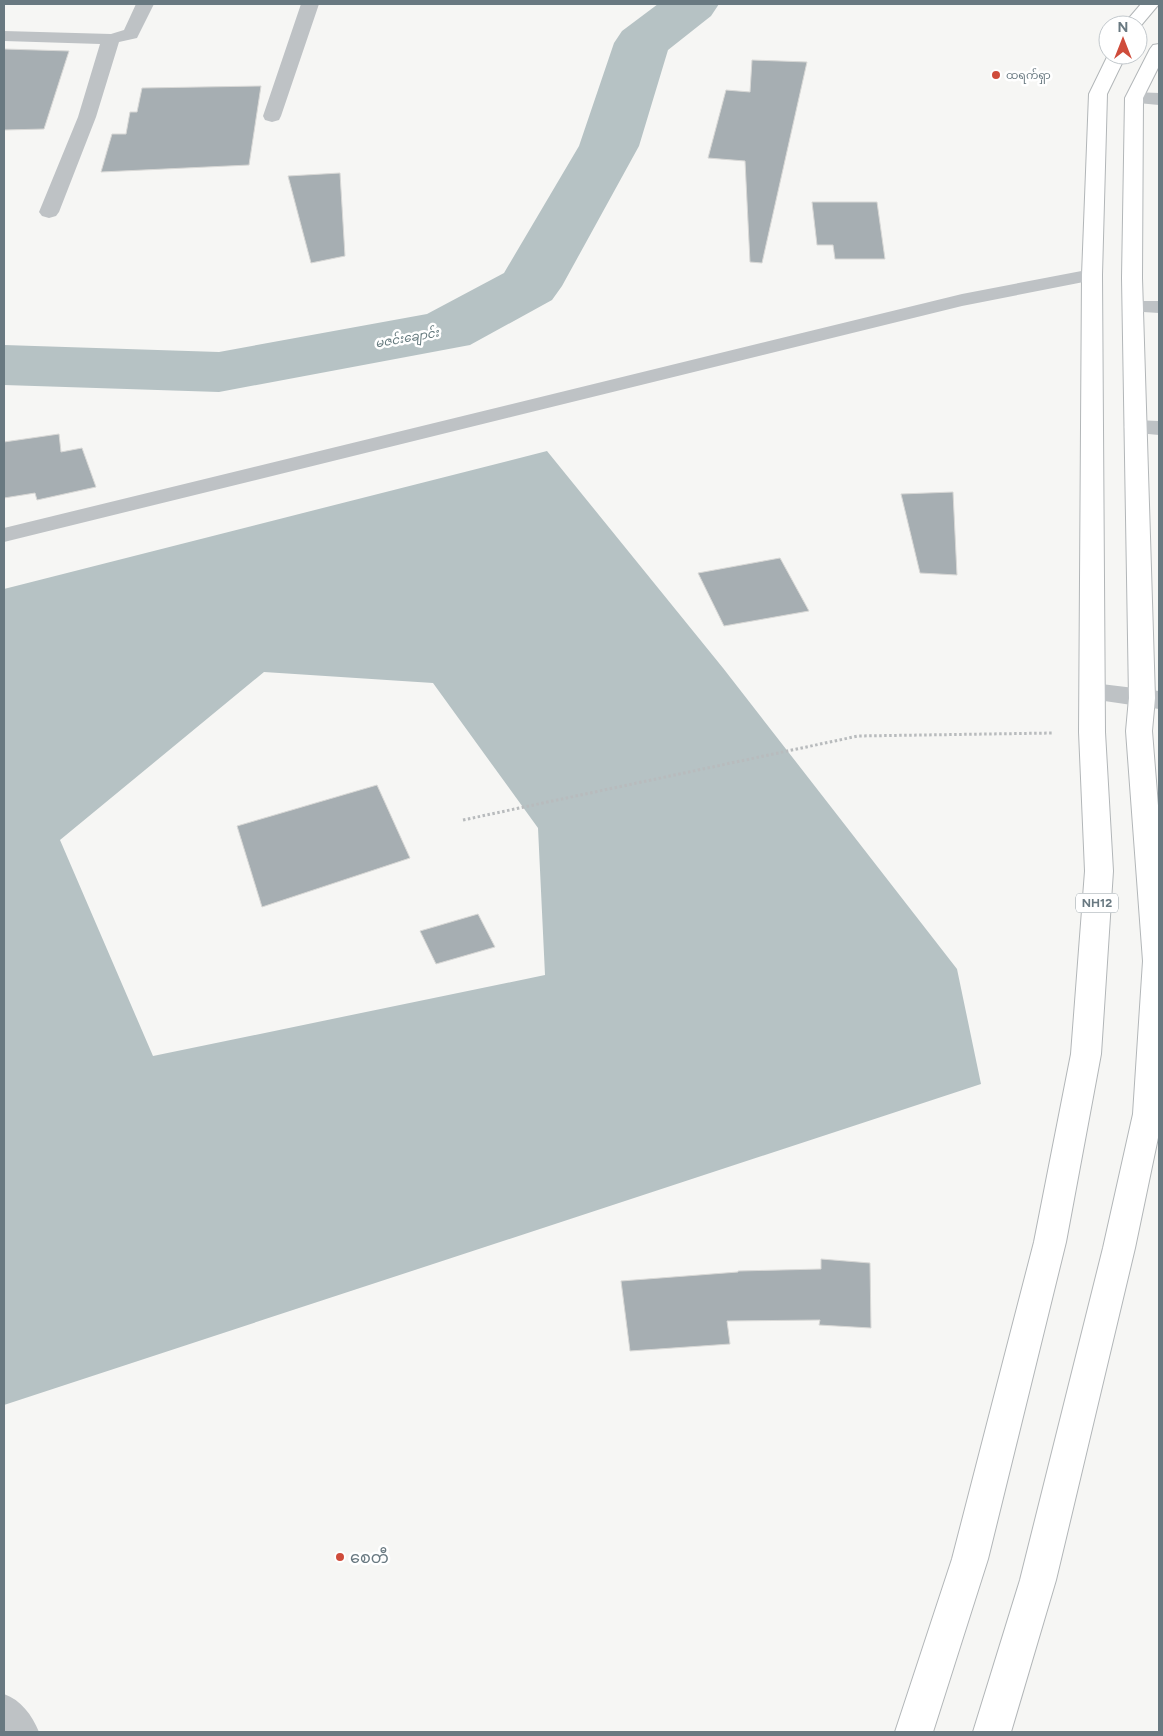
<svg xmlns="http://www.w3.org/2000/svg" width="1163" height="1736" font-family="Figtree,'Noto Sans Myanmar',sans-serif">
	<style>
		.water { fill: #b6c2c4; fill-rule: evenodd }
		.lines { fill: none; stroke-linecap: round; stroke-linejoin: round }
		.river { fill: #b6c2c4; fill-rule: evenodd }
		.building { fill: #a6aeb2; stroke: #d8d8d6 }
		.highway-casing { stroke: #b2b6b8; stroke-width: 2 }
		.path { stroke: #b8bbbd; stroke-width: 3; stroke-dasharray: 2.5 2.5; stroke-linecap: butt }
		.street { fill: #bec2c5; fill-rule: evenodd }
		.highway { fill: #fff; fill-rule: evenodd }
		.poi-dot { fill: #cf4c3b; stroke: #fff; stroke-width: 2 }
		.labels { text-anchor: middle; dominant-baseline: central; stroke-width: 5; stroke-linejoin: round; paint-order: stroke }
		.far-poi-label { font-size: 11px; fill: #697981; stroke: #fff; text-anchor: start }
		.far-water-label { font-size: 12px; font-style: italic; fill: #64797d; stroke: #fff }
		.shield { fill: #fff; stroke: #96a1a7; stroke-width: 1 }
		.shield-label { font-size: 12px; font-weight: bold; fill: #697981 }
		.near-poi-label { font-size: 16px; fill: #697981; stroke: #fff; text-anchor: start }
	</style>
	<rect width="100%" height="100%" fill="#f6f6f4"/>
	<path class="water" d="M547 451 723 668 957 969 981 1084 4 1405V589ZM264 672 433 683 538 828 545 975 153 1056 60 840Z"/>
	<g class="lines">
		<path class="river" d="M658 4H719L711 16 668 50 639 146 562 286 552 300 470 345 219 392 4 385V345L219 352 427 314 504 273 579 146 614 43 622 31Z"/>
	</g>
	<path class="building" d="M4 49 69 51 44 129 4 130Z
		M752 60 807 62 762 263 750 262 745 161 708 158 726 90 750 92Z
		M261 86 249 165 101 172 112 134H126L130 112H137L142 88Z
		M340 173 345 256 311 263 288 176Z
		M812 202H877L885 259H835L833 245H817Z
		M59 434 61 452 82 448 96 487 37 500 35 493 4 498V442Z
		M953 492 957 575 920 573 901 494Z
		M780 558 809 611 724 626 698 573Z
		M377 785 410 858 262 907 237 826Z
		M478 914 495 947 436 964 420 931Z
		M821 1259 870 1263 871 1328 819 1325 820 1320 727 1321 730 1344 630 1351 621 1281 738 1272V1271L821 1269Z"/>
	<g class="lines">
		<g class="highway-casing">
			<path id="highway" d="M1141 4H1159L1138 29V25H1123Z
				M1159 44V66L1143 98 1142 278 1155 698 1152 731 1159 818V1133L1135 1248 1056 1580 1011 1732H973L1020 1580 1103 1248 1133 1114 1143 961 1126 731 1129 698 1122 278 1125 98 1150 49 1153 45Z
				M1108 55H1126L1107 94 1102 275 1105 732 1113 871 1101 1054 1066 1242 988 1559 933 1732H895L952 1559 1034 1242 1071 1054 1085 871 1079 732 1082 275 1089 94Z"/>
		</g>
		<path class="path" d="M463 820 858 736 1053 733"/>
		<path class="street" d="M136 4H154L137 38 119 42 96 117 59 212 56 216 49 218 42 216 39 212 78 117 100 44 4 41V31L111 34 124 30Z
			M301 4H319L281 116 279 120 272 122 265 120 263 116Z
			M1134 92 1159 93V105L1127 102 1125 98 1127 94Z
			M1092 269 1099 271 1102 275 1099 279 962 306 4 542V528L962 294Z
			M1134 301H1159V313L1127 311 1123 307 1127 303Z
			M1135 420 1159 421V435L1127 432 1124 427 1127 422Z
			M1093 683 1159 691V709L1084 698 1080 692 1084 686Z
			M4 1694C21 1700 32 1715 39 1732H4Z"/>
		<use href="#highway" class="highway"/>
	</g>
	<g class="poi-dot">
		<circle cx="996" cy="75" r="5"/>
		<circle cx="340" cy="1557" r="5"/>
	</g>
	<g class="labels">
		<g class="far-poi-label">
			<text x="1006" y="75">ထရက်ရှာ</text>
		</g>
		<g class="far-water-label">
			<text transform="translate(407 338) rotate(-10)">မဇင်းချောင်း</text>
		</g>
		<rect class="shield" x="1076" y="893.5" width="42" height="19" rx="4"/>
		<g class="shield-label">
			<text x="1097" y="903">NH12</text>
		</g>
		<g class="near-poi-label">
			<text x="350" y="1557">စေတီ</text>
		</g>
	</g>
	<rect width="1163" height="1736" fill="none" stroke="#697981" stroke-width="10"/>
	<g transform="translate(1123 40)"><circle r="24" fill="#ffffff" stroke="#c3c9cd"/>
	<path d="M0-4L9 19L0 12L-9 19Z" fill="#cf4c3b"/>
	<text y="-8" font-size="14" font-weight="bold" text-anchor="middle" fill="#697981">N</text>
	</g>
</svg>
